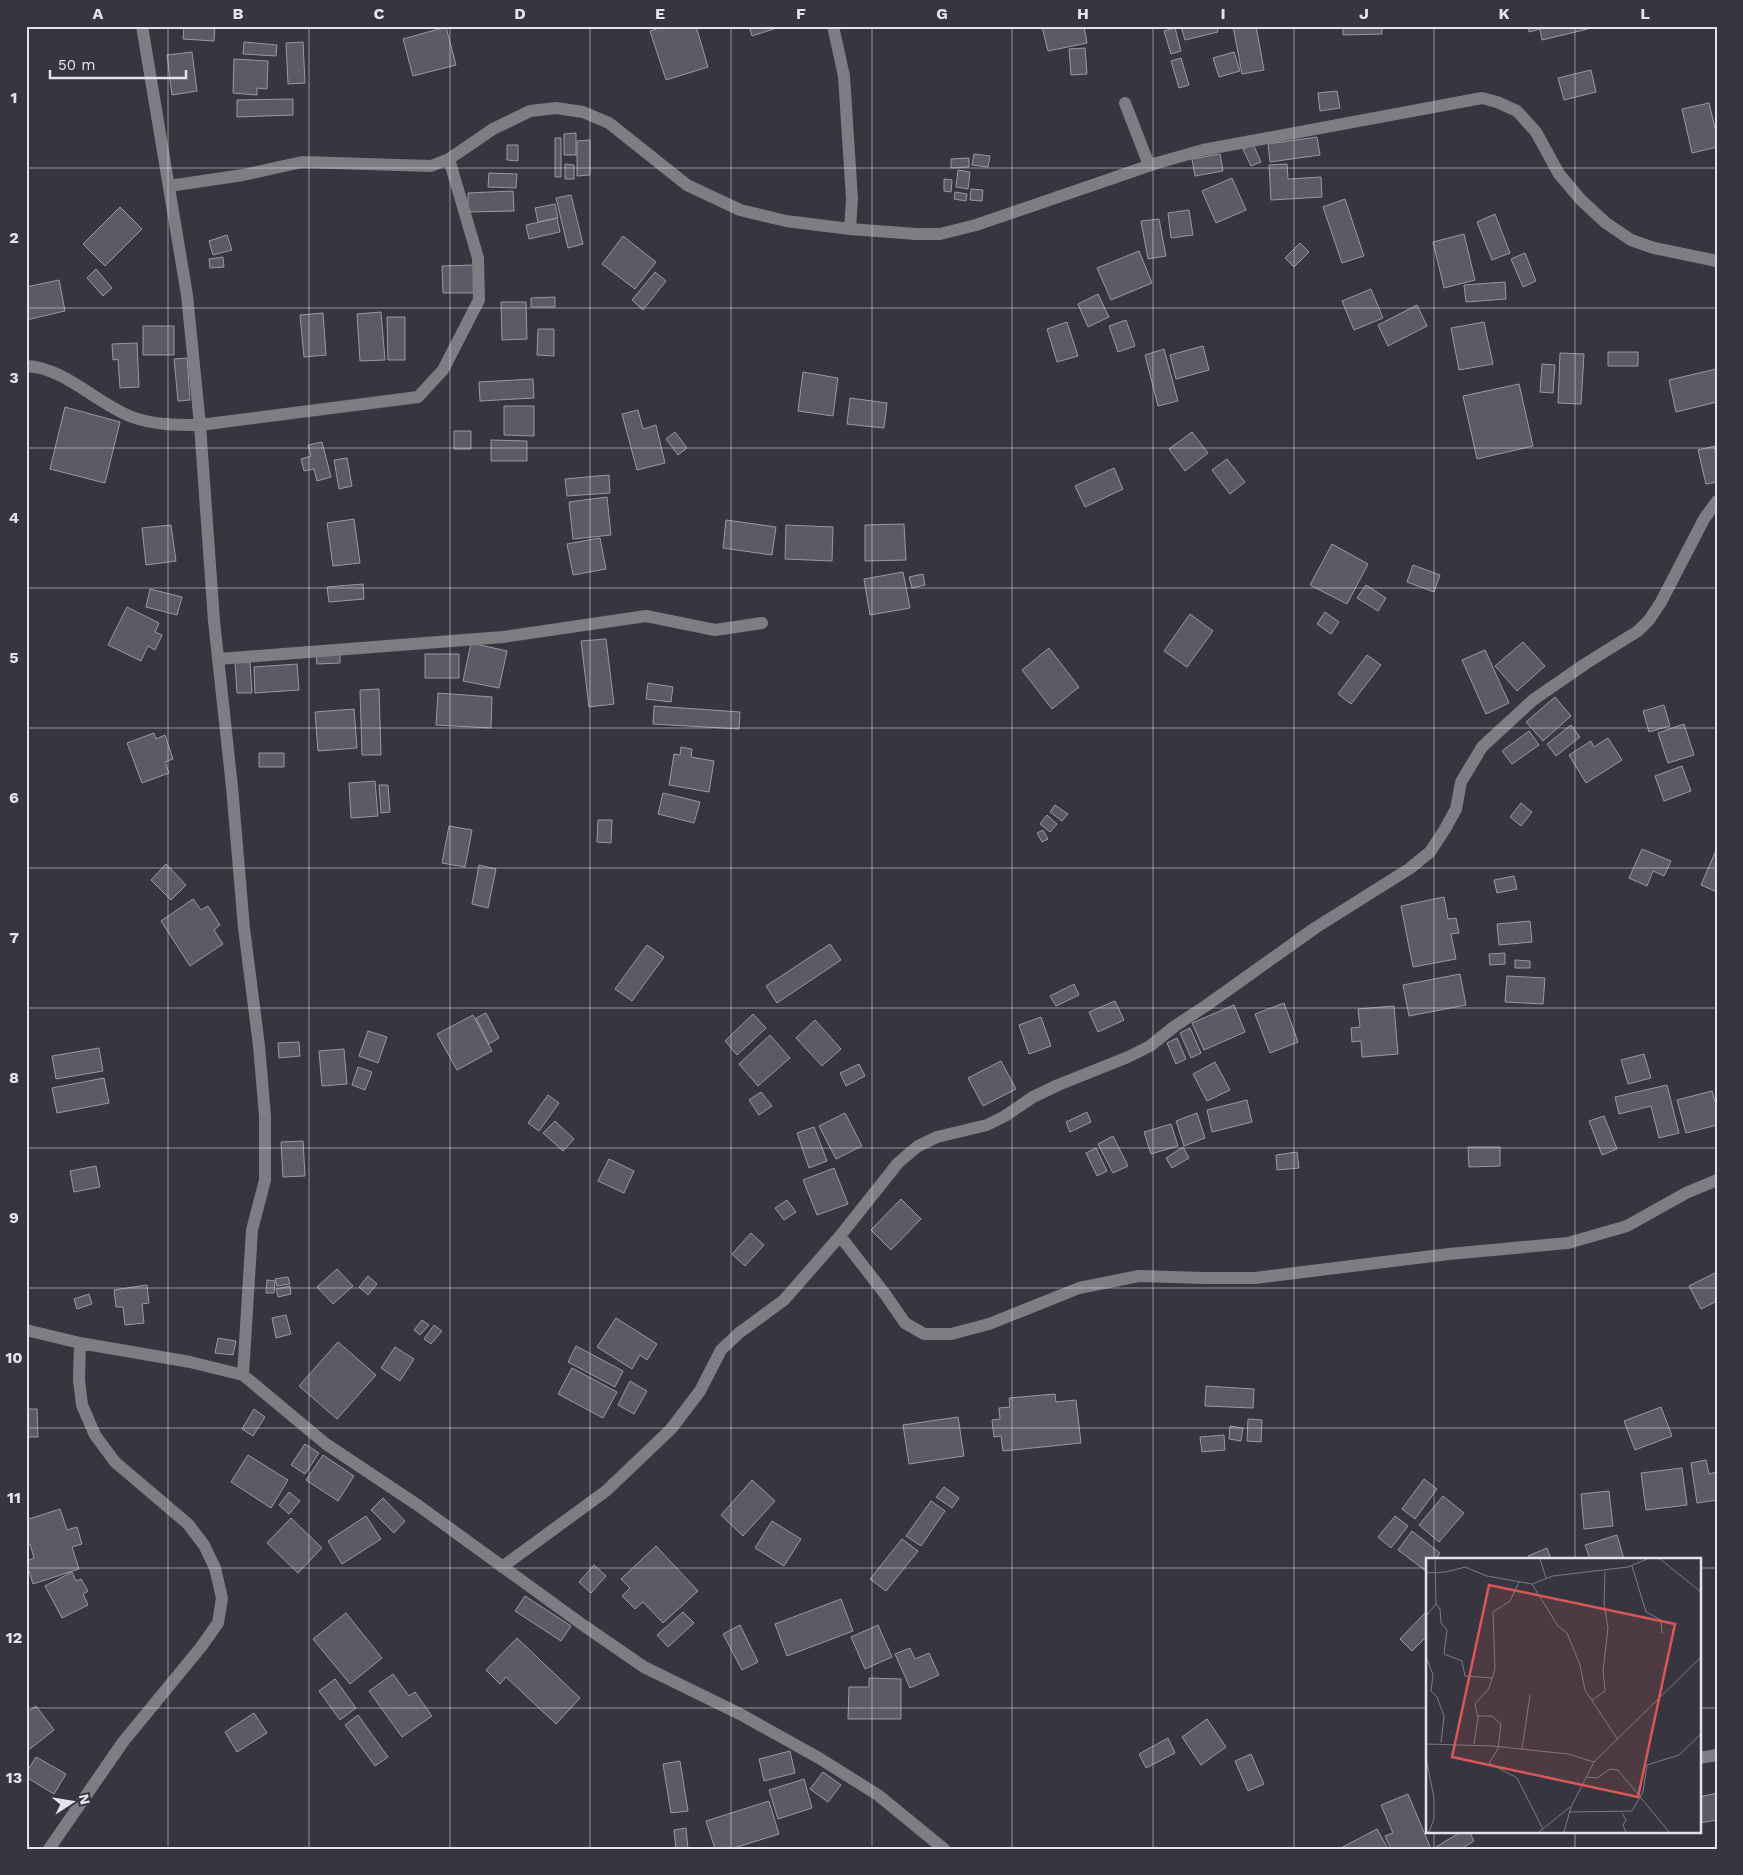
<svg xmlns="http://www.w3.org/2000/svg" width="1743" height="1875" font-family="'Work Sans',sans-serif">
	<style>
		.building { fill: #5c5a65; stroke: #9a98a4 }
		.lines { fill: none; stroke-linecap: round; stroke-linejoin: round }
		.minor { stroke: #7e7d82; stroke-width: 12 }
		.grid { fill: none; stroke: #e4e3ea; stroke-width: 1; stroke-opacity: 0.55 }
		.inset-road { fill: none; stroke: #7c7b83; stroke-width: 1 }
		.view { fill: #da5758; fill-opacity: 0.15; stroke: #da5758; stroke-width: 2.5 }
		.inset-edge { fill: none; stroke: #e4e3ea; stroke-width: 2.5 }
		.neatline { fill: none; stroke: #e4e3ea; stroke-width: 2 }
		.grid-label { font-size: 16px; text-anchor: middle; font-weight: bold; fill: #e4e3ea }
	</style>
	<rect width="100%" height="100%" fill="#37353f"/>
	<path class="building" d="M184 26H215L214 41 183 39Z
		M666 26H696L708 67 666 80 650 31Z
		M749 26H783L752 36Z
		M1084 26 1087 43 1048 51 1042 27Z
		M1181 26H1217L1218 32 1185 40Z
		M1233 26H1256L1264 70 1242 74Z
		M1343 26H1382V34L1343 35Z
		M1528 26H1588V29L1542 40 1540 29 1529 32Z
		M446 27 456 65 413 76 403 39Z
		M1175 28 1181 51 1171 54 1164 31Z
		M244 42 277 45 276 56 243 54Z
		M303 42 305 83 288 84 286 43Z
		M1085 48 1087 74 1071 75 1069 49Z
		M192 52 197 91 172 95 167 55Z
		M1234 52 1240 71 1219 77 1213 58Z
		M1181 58 1189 85 1179 88 1171 61Z
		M234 59 268 61 267 89 257 88V95L233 93Z
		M1591 70 1596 92 1564 100 1558 78Z
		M1337 91 1340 108 1320 111 1318 93Z
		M293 99V115L237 117V100Z
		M1709 103 1717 136V147L1692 153 1682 109Z
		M576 133V155H564V134Z
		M1317 137 1320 155 1270 162 1268 144Z
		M555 138H561V177H555Z
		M590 140V175L577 176V141Z
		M1253 144 1261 162 1251 166 1243 149Z
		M507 145H518V161L507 160Z
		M974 154 990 156 988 167 972 165Z
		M1220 154 1223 171 1195 176 1192 159Z
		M969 158V167L951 168V159Z
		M565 164 574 165V179H565Z
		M1287 164 1288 179 1321 177 1322 197 1271 200 1269 165Z
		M958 170 970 172 968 189 956 187Z
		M489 173 517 174 516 188 488 187Z
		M1232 178 1246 210 1216 223 1202 191Z
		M944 179 952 180 951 192 944 191Z
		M971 189 983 190 982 201 970 200Z
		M513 191 514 211 468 212V193Z
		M955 192 967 194 966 201 954 199Z
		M571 195 583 244 568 248 556 198Z
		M1345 199 1364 256 1342 263 1323 207Z
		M555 204 558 218 538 222 535 208Z
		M120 207 142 229 105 266 83 244Z
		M1189 210 1193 235 1171 238 1168 213Z
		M1495 214 1510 253 1492 260 1477 222Z
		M557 218 560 232 529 239 526 225Z
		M1159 219 1166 256 1148 259 1141 221Z
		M1464 234 1475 280 1444 288 1433 242Z
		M227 235 232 250 213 255 209 241Z
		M623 236 656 262 635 289 602 264Z
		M1300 243 1309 252 1294 267 1285 258Z
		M1139 251 1152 283 1111 300 1097 268Z
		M1525 253 1536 281 1523 287 1511 259Z
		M223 257 224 267 210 268 209 259Z
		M474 265 475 293H443L442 266Z
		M96 269 112 288 103 296 87 278Z
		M655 272 666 281 643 310 632 300Z
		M59 280 65 311 26 320V287Z
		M1505 282 1506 299 1466 302 1464 285Z
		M1371 289 1383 318 1354 330 1342 301Z
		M1098 294 1109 317 1088 327 1078 304Z
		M555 297V307H531V298Z
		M501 302H526L527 339 502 340Z
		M1417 305 1427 326 1388 346 1378 325Z
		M381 312 385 360 360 361 357 314Z
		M323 313 326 355 304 357 300 315Z
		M387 317H405V360H388Z
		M1126 320 1135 346 1118 352 1109 326Z
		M1067 322 1078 356 1057 362 1047 329Z
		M1484 322 1493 364 1459 370 1451 328Z
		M143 326H174V355H143Z
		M538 329H554V356L537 355Z
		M137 343 139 387 120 388 118 359 113 360 112 344Z
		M1203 346 1209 370 1176 379 1170 355Z
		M1164 349 1178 401 1158 406 1145 355Z
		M1608 352H1638V366H1608Z
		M1560 353 1584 354 1581 404 1558 403Z
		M187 358 190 400 178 401 174 359Z
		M1542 364 1555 365 1553 393 1540 392Z
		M1716 369 1717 402 1676 412 1669 380Z
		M803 372 838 378 833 416 798 411Z
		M533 379 534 398 480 401 479 382Z
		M1519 384 1533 446 1477 459 1463 396Z
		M850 398 887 403 884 428 847 424Z
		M504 406H534V436L504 435Z
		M65 407 120 422 105 483 50 469Z
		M638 410 643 429 656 425 665 463 637 470 622 414Z
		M454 431H471V449H454Z
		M675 432 687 448 678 455 666 439Z
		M1192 432 1208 453 1185 471 1169 449Z
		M491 440 527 441V461H491Z
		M322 442 331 477 317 481 314 469 304 471 301 459 311 456 308 445Z
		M1715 446 1717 482 1706 484 1698 450Z
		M347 458 352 486 339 489 334 460Z
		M1227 459 1245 482 1230 494 1212 470Z
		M1114 468 1123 489 1085 507 1075 486Z
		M609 475 610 493 567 496 565 479Z
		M607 497 611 535 573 539 569 502Z
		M354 519 360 563 333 566 327 523Z
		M726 520 776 527 772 555 723 548Z
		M904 524 906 560 865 561V525Z
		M171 525 176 561 146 565 142 528Z
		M786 525 833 527 832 561 785 559Z
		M600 538 606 569 573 575 567 544Z
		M1332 544 1368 564 1347 604 1310 585Z
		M1413 565 1440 575 1434 592 1407 582Z
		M903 572 910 608 870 615 864 579Z
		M923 574 925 585 912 588 909 577Z
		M363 584 364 599 329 602 327 587Z
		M1366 585 1386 598 1378 611 1357 598Z
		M150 589 182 597 177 615 146 607Z
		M127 607 159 623 155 632 162 635 155 650 148 646 141 661 108 645Z
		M1325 612 1339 622 1331 634 1317 624Z
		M1190 614 1213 631 1187 667 1164 651Z
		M606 639 614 704 589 707 581 641Z
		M1523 642 1545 666 1517 691 1495 666Z
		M471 643 507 651 499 688 463 681Z
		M1049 648 1079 687 1052 709 1022 670Z
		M1485 650 1509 703 1486 714 1462 660Z
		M340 653V663L317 664 316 654Z
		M425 654H459V678H425Z
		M1367 655 1381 665 1351 704 1338 694Z
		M250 662 252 693H237L235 663Z
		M297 664 299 690 255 693 254 667Z
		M648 683 673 687 671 702 646 699Z
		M379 689 381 755H362L360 690Z
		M438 693 492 697 491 728 436 725Z
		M1555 697 1571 716 1543 741 1526 722Z
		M1664 705 1670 726 1649 732 1643 711Z
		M654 706 740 712 739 729 653 724Z
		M354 709 357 748 318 751 315 712Z
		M1684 724 1694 755 1668 763 1658 733Z
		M1571 725 1580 737 1556 756 1547 744Z
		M1529 731 1539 745 1512 764 1502 751Z
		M154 733 156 739 165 735 173 759 165 762 169 773 142 783 127 743Z
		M1608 738 1622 760 1586 783 1569 755 1591 741 1594 747Z
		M681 747 692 749 691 757 714 761 709 792 669 785 674 754 680 755Z
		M259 753H284V767H259Z
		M1682 766 1691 791 1664 801 1655 776Z
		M375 781 378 816 351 818 349 783Z
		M379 785H388L390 812 381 813Z
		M663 793 700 802 694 823 658 814Z
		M1521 803 1532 812 1521 826 1510 817Z
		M1055 805 1068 814 1062 821 1050 812Z
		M1047 815 1057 824 1050 832 1040 824Z
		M598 820H612L611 843 597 842Z
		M449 826 472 830 465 867 442 863Z
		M1043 830 1048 839 1042 842 1037 833Z
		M1717 848V892L1701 885Z
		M1642 849 1671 861 1664 876 1653 871 1647 886 1629 878Z
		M166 864 186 885 171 900 151 880Z
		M479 865 496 869 488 908 472 904Z
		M1514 876 1517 889 1497 893 1494 880Z
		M1444 897 1448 919 1456 918 1459 933 1451 934 1456 959 1413 967 1401 906Z
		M193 899 201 910 208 906 220 925 214 930 223 944 190 966 161 921Z
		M1530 921 1532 942 1499 945 1497 924Z
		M830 944 841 960 777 1003 766 986Z
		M647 945 664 957 632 1001 615 989Z
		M1505 953V964L1490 965 1489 954Z
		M1515 960 1530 961V968H1515Z
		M1460 974 1466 1005 1409 1016 1403 985Z
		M1507 976 1545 978 1543 1004 1505 1002Z
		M1074 984 1079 995 1056 1006 1050 996Z
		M1115 1001 1124 1020 1098 1032 1089 1012Z
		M1284 1003 1298 1042 1270 1053 1255 1014Z
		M1234 1005 1245 1032 1204 1050 1192 1023Z
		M1394 1006 1398 1054 1362 1057 1361 1041 1352 1042 1351 1028 1360 1027 1358 1009Z
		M486 1013 499 1038 489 1044 476 1018Z
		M753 1014 766 1028 737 1055 725 1041Z
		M473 1015 492 1051 457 1070 437 1034Z
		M1041 1017 1051 1046 1029 1054 1019 1025Z
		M815 1020 841 1049 822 1066 796 1038Z
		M1190 1028 1201 1053 1191 1058 1180 1033Z
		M368 1031 387 1037 378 1063 359 1056Z
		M770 1035 790 1058 758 1086 739 1064Z
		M1177 1038 1186 1059 1176 1064 1167 1043Z
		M299 1042 300 1056 279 1058 278 1043Z
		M99 1048 103 1071 56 1079 52 1056Z
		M344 1049 347 1084 322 1086 319 1051Z
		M1644 1054 1651 1078 1628 1084 1621 1060Z
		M1001 1061 1016 1089 983 1106 968 1078Z
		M1215 1062 1230 1090 1207 1101 1193 1074Z
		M859 1064 865 1076 846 1086 840 1073Z
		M358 1067 372 1072 365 1090 352 1085Z
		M104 1078 109 1103 57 1113 52 1088Z
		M1667 1085 1679 1133 1659 1138 1651 1106 1619 1114 1615 1097Z
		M1712 1091 1717 1108V1125L1686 1133 1677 1100Z
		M761 1092 772 1106 759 1115 749 1100Z
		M548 1095 559 1103 539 1131 528 1123Z
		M1247 1100 1252 1122 1212 1132 1207 1110Z
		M1087 1112 1091 1122 1070 1132 1066 1122Z
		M845 1113 862 1146 836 1159 819 1126Z
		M1197 1113 1205 1138 1184 1146 1176 1121Z
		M1604 1116 1617 1149 1602 1155 1589 1121Z
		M555 1121 574 1139 563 1151 543 1133Z
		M1171 1124 1178 1146 1151 1154 1144 1132Z
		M814 1127 827 1161 809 1168 797 1133Z
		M1113 1136 1128 1166 1113 1173 1098 1144Z
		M303 1141 305 1176 283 1177 281 1142Z
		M1183 1147 1189 1158 1172 1168 1166 1158Z
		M1468 1147H1500V1166L1469 1167Z
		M1096 1148 1107 1171 1097 1176 1086 1153Z
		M1297 1152 1299 1168 1277 1170 1276 1155Z
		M609 1159 634 1171 624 1193 598 1181Z
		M96 1166 100 1187 74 1192 70 1171Z
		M834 1168 848 1204 817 1215 803 1180Z
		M901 1199 921 1219 891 1250 871 1230Z
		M787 1200 796 1212 784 1220 775 1208Z
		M751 1233 764 1245 745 1266 732 1254Z
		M337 1269 353 1286 333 1304 317 1287Z
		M1717 1272V1301L1701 1309 1689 1286Z
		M368 1276 377 1284 368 1295 359 1287Z
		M288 1277 290 1284 277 1286 275 1279Z
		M267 1280 275 1281 274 1293H266Z
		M147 1285 149 1303 142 1304 144 1323 125 1325 123 1307H116L114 1290Z
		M290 1286 291 1294 278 1297 276 1289Z
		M89 1294 92 1304 77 1309 74 1299Z
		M286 1315 291 1334 276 1338 272 1318Z
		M616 1318 657 1344 647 1360 640 1355 632 1369 597 1347Z
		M422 1320 429 1325 420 1335 414 1330Z
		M434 1325 442 1331 431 1344 424 1339Z
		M218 1338 236 1341 233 1355 215 1353Z
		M338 1342 376 1375 337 1419 299 1386Z
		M576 1346 623 1371 615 1387 568 1362Z
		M395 1347 414 1359 400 1381 381 1368Z
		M572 1368 617 1392 603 1418 558 1394Z
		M630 1381 647 1391 634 1414 618 1405Z
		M1206 1386 1254 1389 1253 1408 1205 1406Z
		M1055 1394 1056 1402 1076 1400 1081 1443 1003 1451 1001 1436 994 1437 992 1420 1000 1419 999 1408 1010 1407 1009 1398Z
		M26 1396 27 1409H37L38 1437H26Z
		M1661 1407 1672 1436 1635 1450 1624 1421Z
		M254 1409 265 1417 253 1436 242 1429Z
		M958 1417 964 1456 909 1464 903 1425Z
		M1248 1419 1262 1420 1261 1442 1247 1441Z
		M1230 1426 1243 1428 1241 1441 1229 1439Z
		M1224 1435 1225 1450 1202 1452 1200 1437Z
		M305 1444 319 1453 305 1474 291 1465Z
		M248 1455 288 1480 271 1508 231 1482Z
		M323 1455 354 1476 338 1501 306 1480Z
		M1706 1460 1709 1474 1717 1472V1500L1697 1503 1691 1463Z
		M1682 1468 1687 1505 1646 1510 1641 1473Z
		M1424 1479 1437 1489 1415 1519 1402 1509Z
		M752 1480 775 1501 743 1536 721 1515Z
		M944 1487 959 1498 952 1508 936 1497Z
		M1609 1491 1613 1526 1584 1529 1581 1494Z
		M289 1492 300 1501 289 1514 279 1505Z
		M1443 1496 1464 1513 1439 1542 1419 1525Z
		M383 1498 405 1521 394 1533 371 1510Z
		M931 1501 945 1511 921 1546 906 1536Z
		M60 1509 67 1530 77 1527 82 1544 72 1547 79 1569 33 1584 26 1562V1561L34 1558 30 1544 26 1545V1520Z
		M366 1516 381 1539 342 1564 328 1541Z
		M1395 1516 1408 1526 1391 1548 1378 1537Z
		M291 1518 322 1548 298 1573 267 1543Z
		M772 1521 801 1539 784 1566 755 1548Z
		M1412 1531 1440 1553 1436 1559H1427L1426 1571 1398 1550Z
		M1617 1535 1624 1559H1590L1585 1545Z
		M902 1539 918 1551 886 1591 870 1579Z
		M656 1546 698 1591 663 1623 643 1602 635 1609 622 1596 630 1588 621 1579Z
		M1547 1548 1551 1559H1529L1528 1556Z
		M594 1565 606 1576 591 1593 579 1582Z
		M72 1572 76 1581 81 1579 88 1591 83 1594 88 1605 62 1618 45 1586Z
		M525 1596 571 1626 561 1641 515 1611Z
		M841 1599 853 1631 787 1656 775 1624Z
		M683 1612 694 1623 668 1647 657 1635Z
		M346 1613 382 1658 350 1684 313 1639Z
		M1425 1613 1427 1615V1636L1412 1651 1400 1639Z
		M740 1625 758 1662 742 1670 723 1634Z
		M878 1625 892 1657 865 1669 851 1637Z
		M517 1638 580 1698 556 1724 506 1677 500 1684 486 1670Z
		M910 1648 915 1659 929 1653 939 1675 910 1688 895 1654Z
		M393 1674 409 1696 415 1692 432 1716 402 1737 369 1691Z
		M869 1678 901 1679V1719H848L849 1687H869Z
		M335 1679 356 1708 340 1720 319 1691Z
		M36 1706 54 1730 26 1752V1713Z
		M254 1713 267 1733 237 1752 225 1732Z
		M358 1715 388 1757 375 1766 345 1725Z
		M1207 1719 1226 1747 1201 1765 1182 1737Z
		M1168 1738 1175 1753 1146 1768 1139 1754Z
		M790 1751 795 1773 764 1781 759 1759Z
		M1251 1754 1264 1784 1248 1791 1235 1761Z
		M36 1757 66 1774 54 1794 26 1777V1773Z
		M680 1761 688 1811 671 1813 663 1764Z
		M823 1772 841 1785 828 1802 810 1789Z
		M804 1779 812 1808 778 1819 769 1790Z
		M1717 1793V1820L1699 1823V1797Z
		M1408 1794 1431 1849H1391L1385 1836 1393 1833 1381 1805Z
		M769 1801 779 1834 731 1849H715L706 1821Z
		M686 1828 688 1849H676L674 1830Z
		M1377 1829 1387 1847 1384 1849H1339Z
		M1462 1831H1469L1474 1841 1461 1849H1437L1436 1847Z"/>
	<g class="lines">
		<path class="minor" d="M142 26 187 295 200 425 214 621 232 787 244 928 259 1046 265 1116V1180L252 1230 243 1375
			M833 26 844 76 852 199 850 229
			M1125 103 1149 165
			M169 186 243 175 302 162 431 166 449 159 493 129 530 111 556 108 583 112 609 123 687 185 740 210 786 221 850 229 916 234H940L976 225 1157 163 1203 150 1482 98 1497 102 1517 111 1536 132 1559 174 1581 200 1606 223 1631 240 1654 248 1717 261
			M26 366C64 367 97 404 132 417 154 425 177 425 200 425L418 397 443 370 479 300 478 258 449 159
			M218 659 503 637 646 616 715 630 762 623
			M840 1236 885 1294 905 1323 924 1334H951L989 1324 1079 1288 1139 1276 1204 1278H1255L1449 1254 1568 1243 1627 1226 1686 1193 1717 1180
			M26 1330 80 1343 190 1362 243 1375 326 1444 419 1506 583 1625 644 1667 740 1714 819 1758 878 1795 944 1849
			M502 1567 606 1491 671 1429 700 1391 721 1350 739 1333 784 1300 840 1236 898 1163 918 1146 937 1137 987 1125 1005 1116 1033 1097 1058 1085 1128 1057 1150 1046 1175 1026 1207 1005 1315 928 1409 869 1430 852 1445 829 1456 809 1461 782 1482 747 1533 700 1585 664 1638 631 1649 620 1661 602 1704 519 1717 501
			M1699 1758 1717 1755
			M49 1849 123 1742 201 1647 218 1623 222 1598 215 1568 204 1545 188 1524 115 1462 95 1435 82 1405 79 1380 80 1343"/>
	</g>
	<path class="grid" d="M168 26V1849M309 26V1849M450 26V1849M590 26V1849M731 26V1849M872 26V1849M1012 26V1849M1153 26V1849M1294 26V1849M1434 26V1559M1575 26V1559M26 168H1717M26 308H1717M26 448H1717M26 588H1717M26 728H1717M26 868H1717M26 1008H1717M26 1148H1717M26 1288H1717M26 1428H1717M26 1568H1427M1699 1568H1717M26 1708H1427M1699 1708H1717M1434 1831V1849M1575 1831V1849"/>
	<g transform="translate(1426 1558)">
		<rect width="275" height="275" fill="#37353f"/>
		<path class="inset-road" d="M114 1 120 20M234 1 275 34M206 8 220 54 235 62 236 75M0 15 20 14 39 9 61 18 106 26 127 18 202 9 221 1M106 26 132 68 141 75 154 107 159 132 192 182M10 46 14 51 15 65 21 72 18 96 36 103 39 118 67 120M0 58 10 46 9 1M0 98 7 117 5 133 11 139 18 158 15 185M166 142 179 133 177 113 182 70 178 46 179 13M52 158H66L75 166 72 191 63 205 91 220 117 271M0 186 66 188 142 196 168 204M48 186 52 160 49 146 63 130 69 111 67 54 84 43 93 24M96 191 104 137M0 200 8 240V261L3 274M161 219 171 220 184 211 192 212 243 274M143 254 206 253 217 234 221 207 253 197 275 176M196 255 200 262 197 267 200 274M113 274 144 249M138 274 145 249 168 204 275 99"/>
		<path class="view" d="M63 27 249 66 212 239 26 199Z"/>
		<rect width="275" height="275" class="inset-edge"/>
	</g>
	<rect width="1743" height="1875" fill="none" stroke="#37353f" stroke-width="55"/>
	<g transform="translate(72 1802) rotate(78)" stroke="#37353f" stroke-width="4" paint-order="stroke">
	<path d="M0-4L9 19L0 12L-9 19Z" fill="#e4e3ea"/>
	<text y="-8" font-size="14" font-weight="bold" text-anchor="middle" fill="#e4e3ea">N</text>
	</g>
	<path d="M50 70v8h136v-8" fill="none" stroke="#e4e3ea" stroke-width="2.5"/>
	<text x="58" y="70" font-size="15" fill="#e4e3ea" stroke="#37353f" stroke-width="4" paint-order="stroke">50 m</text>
	<rect x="28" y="28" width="1688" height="1820" class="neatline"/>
	<g class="grid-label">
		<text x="98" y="19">A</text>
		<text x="238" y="19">B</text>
		<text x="379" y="19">C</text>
		<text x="520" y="19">D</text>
		<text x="660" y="19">E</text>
		<text x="801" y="19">F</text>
		<text x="942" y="19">G</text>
		<text x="1083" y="19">H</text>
		<text x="1223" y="19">I</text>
		<text x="1364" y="19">J</text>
		<text x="1504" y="19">K</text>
		<text x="1645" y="19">L</text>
		<text x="14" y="103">1</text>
		<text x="14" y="243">2</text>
		<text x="14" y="383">3</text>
		<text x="14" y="523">4</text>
		<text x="14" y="663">5</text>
		<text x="14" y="803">6</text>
		<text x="14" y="943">7</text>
		<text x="14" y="1083">8</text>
		<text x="14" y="1223">9</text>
		<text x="14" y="1363">10</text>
		<text x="14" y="1503">11</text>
		<text x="14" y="1643">12</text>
		<text x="14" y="1783">13</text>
	</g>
</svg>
